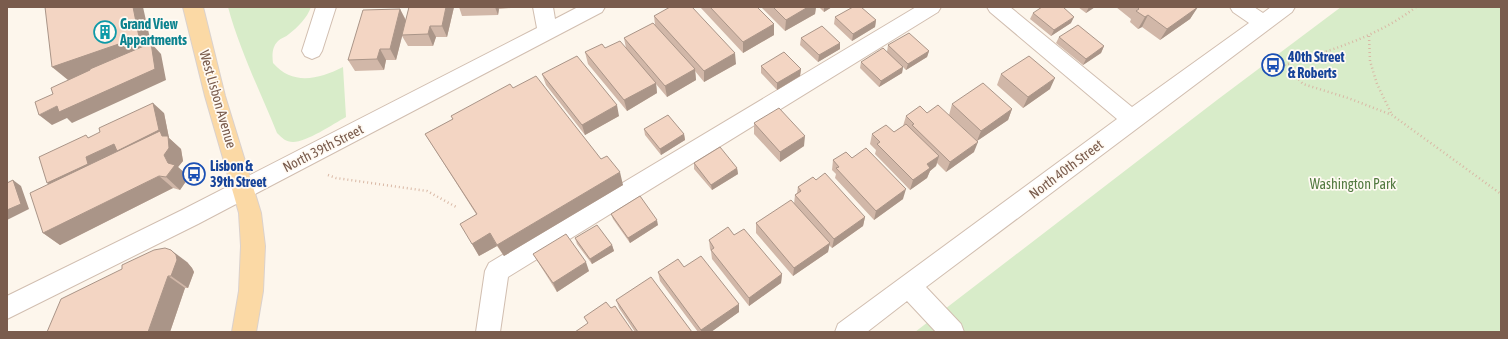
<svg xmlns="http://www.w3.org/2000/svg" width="1508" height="339" font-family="'Asap Condensed',sans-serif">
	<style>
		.green { fill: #d8ecc9 }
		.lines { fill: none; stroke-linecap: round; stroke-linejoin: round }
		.minor-casing { stroke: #d1beb0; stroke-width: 2 }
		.major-casing { stroke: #dad1cd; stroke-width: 2 }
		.path { stroke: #d9b8a5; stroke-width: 2.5; stroke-dasharray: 1 3; stroke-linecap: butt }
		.minor { fill: #fff; fill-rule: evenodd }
		.major { fill: #fbd9a5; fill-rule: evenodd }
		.wall { fill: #d1b7a8 }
		.shaded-wall { fill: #aa9588 }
		.building { fill: #f3d5c3; stroke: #aa9588 }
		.labels { text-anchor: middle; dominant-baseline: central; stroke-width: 3.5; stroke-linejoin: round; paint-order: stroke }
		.culture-label { font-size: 14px; font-weight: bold; fill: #0d838f; stroke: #fffaf3; text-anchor: start }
		.transit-label { font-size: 14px; font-weight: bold; fill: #164399; stroke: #fffaf3; text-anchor: start }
		.street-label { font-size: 14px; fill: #7a5c4d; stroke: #fffaf3 }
		.park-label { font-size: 14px; fill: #537a41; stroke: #fffaf3 }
	</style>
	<rect width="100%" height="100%" fill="#fdf6ec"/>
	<path class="green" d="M228 7H311C307 18 298 27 289 34 286 37 281 38 278 41 272 47 272 55 273 63 293 86 319 79 343 67L346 117C333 124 307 142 293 142 286 142 282 138 277 133 260 91 240 51 228 7Z
		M1341 7H1501V332H915L1217 100Z"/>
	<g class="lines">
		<g class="minor-casing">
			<path id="minor" d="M316 7H336L322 51 319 56 312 59 305 56 302 51Z
				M533 7H553L555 19 578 7H605L602 12 198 224 7 319V296L182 210 537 28Z
				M916 7H941L938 12 508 277 500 332H476L485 271 489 263Z
				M987 7H1010L1132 107 1249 23 1233 12 1230 7H1254L1263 13 1271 7H1295L1292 12 926 287 961 324 964 332H936L907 301 867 332H835L838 324 1117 119 990 12Z"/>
		</g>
		<g class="major-casing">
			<path id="major" d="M183 7H203L225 96 261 213 265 246 263 291 256 332H232L239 291 241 246 239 213 205 96Z"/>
		</g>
		<path class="path" d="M1416 7C1377 37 1331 50 1285 65L1303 84 1348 98 1392 115 1501 194
			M1369 36 1370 61 1377 84 1392 115
			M328 175 336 178 427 191 458 208"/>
		<use href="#minor" class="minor"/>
		<use href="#major" class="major"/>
	</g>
	<path class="wall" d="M409 7H454L447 37H436L433 46H408L402 36 396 60H386L384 70 355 71 348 60 400 9 406 20Z
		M459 7H511V8L499 9 498 15 462 16Z
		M700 7H757L774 24V35L743 53Z
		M761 7H816L815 14 785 31Z
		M819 7H832L824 12Z
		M1078 7H1095L1086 13Z
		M1116 7H1197L1190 19 1160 40 1142 27 1138 29 1130 22 1131 19Z
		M1033 13 1071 23 1051 36 1030 19Z
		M654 16 736 64 704 82 695 71 696 80 667 97 656 84 657 93 627 111 588 64 585 52 605 48H626L624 38 655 25Z
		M835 17 876 20 875 27 852 41 834 24Z
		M1059 37 1104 46 1101 53 1083 65 1056 43Z
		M801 38 840 49 818 62 800 45Z
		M888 45 929 51 927 57 906 70 903 67 902 73 879 87 860 68 861 62 887 52Z
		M761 66 801 69 800 76 777 90 761 73Z
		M542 74 619 116 585 135 546 85Z
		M1001 74 1050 89 1023 108 997 85Z
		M513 88 601 159 623 185 504 256 497 246 479 256 472 244 476 214 425 134 453 119 451 116Z
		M952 104 1012 109 1008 120 977 141 949 115Z
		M164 113 169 138 181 149 183 161 178 167 189 177 180 190 173 188 60 245 43 233 48 184 90 137Z
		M927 113 974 152 946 172 937 163 936 166 930 171 927 178 910 190 875 154 876 150 870 144 872 134 894 132 903 126 906 116Z
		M754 123 804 146 780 162 754 134Z
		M644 129 684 134 685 140 661 155 645 135Z
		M852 158 903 199 874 220 835 178 836 174 832 170 833 160Z
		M694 163 737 168 738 174 712 190 694 169Z
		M816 180 865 217 863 226 832 248 829 245 828 252 793 276 756 233V223L794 204 795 195 797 193 798 187Z
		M611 214 658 225 630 243 613 219Z
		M734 235 782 274 781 283 749 306 712 259 711 251 710 249 709 240Z
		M575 238 612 245 614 251 592 264 577 244Z
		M533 254 589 271 557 292 538 262Z
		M187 262 192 268 194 272 188 288H185L170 332H47L122 269Z
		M684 267 739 312 711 332H698L660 281 658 272Z
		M616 300 692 332H635L619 308Z"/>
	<path class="shaded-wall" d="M133 7H143L151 43 161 54 166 80 72 123 67 118 52 125 39 115 57 106 68 80 52 67Z
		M446 7H454L447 37 442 26Z
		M495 7H498L499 9 498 15Z
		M808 7H816L815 14 785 31 786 20Z
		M824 7H832L824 12Z
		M1089 7H1095L1086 13Z
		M1198 7 1190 19 1160 40 1167 29Z
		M400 9 406 21 396 60 390 49Z
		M1148 15 1142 27 1138 29 1145 17Z
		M1074 17 1071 23 1051 36 1054 30Z
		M876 20 875 27 852 41 853 34Z
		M774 24V35L743 53V42Z
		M430 26 436 37 433 46 428 34Z
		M840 43V49L818 62 819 55Z
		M1104 46 1101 53 1083 65 1086 59Z
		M380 49 386 60 384 70 377 59Z
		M929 51 927 57 906 70 908 64Z
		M735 53 736 64 704 82V71Z
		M903 67 902 73 879 87 881 81Z
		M695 69 696 80 667 97 665 86Z
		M801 69 800 76 777 90V83Z
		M1055 78 1050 89 1023 108 1028 97Z
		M656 83 657 93 627 111 624 100Z
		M153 103 164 113 169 138 181 149 183 161 178 167 189 177 180 190 166 177 173 168 61 193 47 183 86 157 114 144Z
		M617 105 619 116 585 135 582 125Z
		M1012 109 1008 120 977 141 981 131Z
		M684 134 685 140 661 155 660 149Z
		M805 136 804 146 780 162V152Z
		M978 142 974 152 946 172 950 162Z
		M939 156 936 166 930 171 927 178 910 190 913 180 927 164Z
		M737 168 738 174 712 190 711 185Z
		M620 172 623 185 504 256 497 245Z
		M159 176 173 188 60 245 43 233Z
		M13 180 21 186 29 209 7 220V210Z
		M906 189 903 199 874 220 876 211Z
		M865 217 863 226 832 248 834 239Z
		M657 220 658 225 630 243 628 238Z
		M490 233 497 246 479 256 472 244Z
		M830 243 828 252 793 276 794 268Z
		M612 245 614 251 592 264 590 259Z
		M171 250 187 262 192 268 194 272 188 288 171 276Z
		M586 262 589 271 557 292 553 283Z
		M782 274 781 283 749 306V298Z
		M168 276 185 288 170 332H148Z
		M739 304V312L711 332H701V330Z"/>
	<path class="building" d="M45 7H133L139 37 52 67Z
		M409 7H446L442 26H430L428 34 402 35Z
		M670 7H692L735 53 704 71 654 16Z
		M710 7H757L774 24 743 42Z
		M773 7H808L786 20Z
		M853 7H861L876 20 853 34 835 17Z
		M1042 7H1063L1074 17 1054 30 1033 13Z
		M1137 7H1198L1167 29 1148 15 1145 17 1136 11 1139 9Z
		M400 9 390 49H380L377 59 348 60 363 10Z
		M653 23 695 69 665 86 624 38Z
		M1078 25 1104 46 1086 59 1059 37Z
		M822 26 840 43 819 55 801 38Z
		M909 33 929 51 908 64 888 45Z
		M620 41 656 83 624 100 585 52 602 44 605 48Z
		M151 43 155 69 59 112 57 106 39 115 35 102 53 94 51 88 90 70V69Z
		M883 48 903 67 881 81 861 62Z
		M784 52 801 69 777 83 761 66Z
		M577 56 617 105 582 125 542 74Z
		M1029 56 1055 78 1028 97 1001 74Z
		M536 76 601 159 607 156 620 172 497 245 490 233 472 244 460 224 477 214 425 134 453 119 451 116 510 84 513 88Z
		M983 83 1012 109 981 131 952 104Z
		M153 103 159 130 117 151 114 144 86 157 88 164 47 183 39 157 86 135 88 138 100 132 99 128Z
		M938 105 978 142 950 162 912 125 914 124 906 116 920 106 927 113Z
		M779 108 805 136 780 152 754 123Z
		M668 115 684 134 660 149 644 129Z
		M906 124 939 156 927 164 930 168 913 180 877 144 880 142 872 134 886 125 894 132Z
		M160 131 162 136H168L169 148 164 155 168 163 175 165 166 177 159 176 43 233 30 193Z
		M720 147 737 168 711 185 694 163Z
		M866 148 906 189 876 211 836 168 839 167 833 160 846 152 852 158Z
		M825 173 865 217 834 239 795 195 801 191 798 187 813 177 816 180Z
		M13 180 21 204 7 210V183Z
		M640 196 657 220 628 238 611 214Z
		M791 200 830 243 794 268 756 223Z
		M597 225 612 245 590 259 575 238Z
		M728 227 734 235 744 229 782 274 749 298 711 250 714 248 709 240Z
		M566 234 586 262 553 283 533 254Z
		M165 248 171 250 176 255 177 260 171 276H168L148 332H47L61 299 122 269V265L154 250Z
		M701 256 739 304 701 330 658 272 678 259 684 267Z
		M651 277 692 332H638L616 300Z
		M606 302 611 308 615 306 633 332H575L588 323 584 317Z"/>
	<defs>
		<g id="building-ring" transform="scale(1.15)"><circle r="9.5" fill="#fffaf3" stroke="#0f9aa8" stroke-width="1.5"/><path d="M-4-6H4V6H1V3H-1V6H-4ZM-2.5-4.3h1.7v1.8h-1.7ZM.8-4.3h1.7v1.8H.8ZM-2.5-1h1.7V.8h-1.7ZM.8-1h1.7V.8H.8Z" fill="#0f9aa8"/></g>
		<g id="bus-ring" transform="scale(1.15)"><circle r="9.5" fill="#fffaf3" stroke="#1a4fb4" stroke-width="1.5"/><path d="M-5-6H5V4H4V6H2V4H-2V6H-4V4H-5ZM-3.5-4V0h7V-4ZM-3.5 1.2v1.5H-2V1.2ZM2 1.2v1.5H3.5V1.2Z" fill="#1a4fb4"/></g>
	</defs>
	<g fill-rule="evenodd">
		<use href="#building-ring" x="105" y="32"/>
		<use href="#bus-ring" x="1273" y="65"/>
		<use href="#bus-ring" x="194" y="174"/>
	</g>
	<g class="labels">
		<g class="culture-label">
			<text x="120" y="24">Grand View<tspan x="120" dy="16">Appartments</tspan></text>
		</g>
		<g class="transit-label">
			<text x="1288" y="57">40th Street<tspan x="1288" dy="16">&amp; Roberts</tspan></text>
			<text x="210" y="166">Lisbon &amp;<tspan x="210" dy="16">39th Street</tspan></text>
		</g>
		<g class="street-label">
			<text transform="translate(218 99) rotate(74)">West Lisbon Avenue</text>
			<text transform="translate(323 148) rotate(-27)">North 39th Street</text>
			<text transform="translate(1066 169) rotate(-37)">North 40th Street</text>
		</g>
		<g class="park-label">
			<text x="1353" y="184">Washington Park</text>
		</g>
	</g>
	<rect width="1508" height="339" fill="none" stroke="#7a5c4d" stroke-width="16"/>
</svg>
